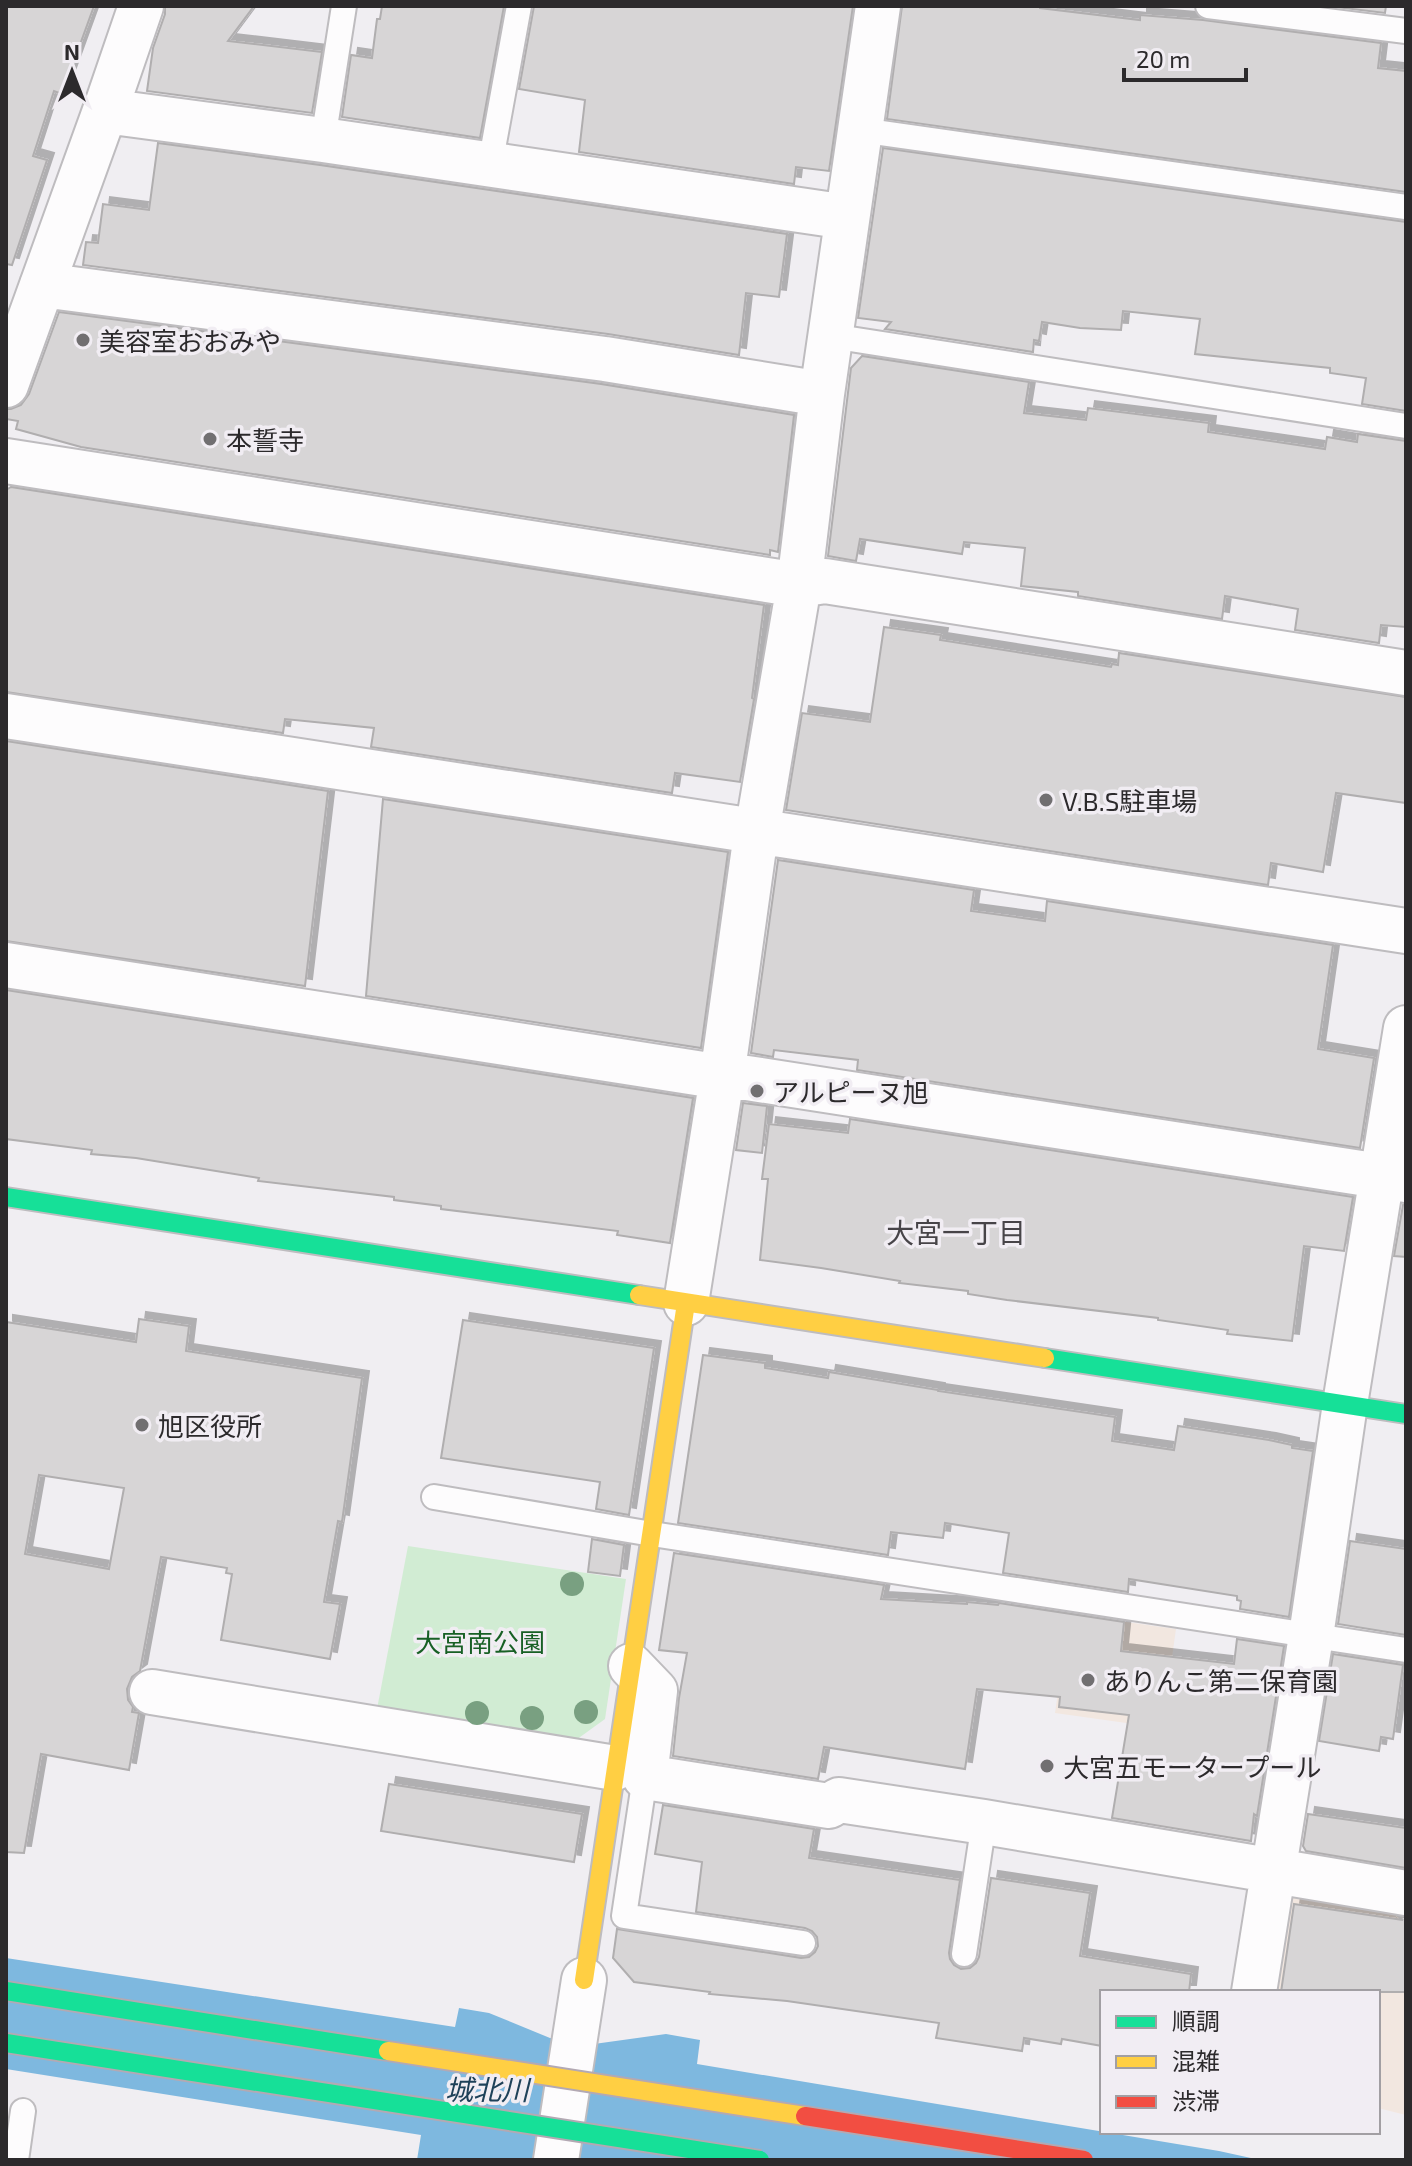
<svg xmlns="http://www.w3.org/2000/svg" width="1412" height="2166" font-family="'Exo 2','Noto Sans JP',sans-serif">
	<style>
		.industrial { fill: #f2e7e0 }
		.green { fill: #d1ecd3 }
		.water { fill: #7eb8df }
		.building { fill: #d7d5d6; stroke: #b0aeaf; stroke-width: 2; fill-rule: evenodd; filter: url(#shadow) }
		.lines { fill: none; stroke-linecap: round; stroke-linejoin: round }
		.lane-casing { stroke: #bebcbf; stroke-width: 28 }
		.street-casing { stroke: #bebcbf; stroke-width: 48 }
		.fast-casing { stroke: #bebcbf; stroke-width: 22 }
		.slow-casing { stroke: #bebcbf; stroke-width: 22 }
		.lane { stroke: #fdfcfd; stroke-width: 24 }
		.street { stroke: #fdfcfd; stroke-width: 44 }
		.fast { stroke: #16e098; stroke-width: 18 }
		.slow { stroke: #ffcf43; stroke-width: 18 }
		.fast-bridge-casing { stroke: #b3a9b3; stroke-width: 22; stroke-linecap: butt }
		.slow-bridge-casing { stroke: #b3a9b3; stroke-width: 22; stroke-linecap: butt }
		.jam-bridge-casing { stroke: #b3a9b3; stroke-width: 22; stroke-linecap: butt }
		.fast-bridge { stroke: #16e098; stroke-width: 18 }
		.slow-bridge { stroke: #ffcf43; stroke-width: 18 }
		.jam-bridge { stroke: #f24e42; stroke-width: 18 }
		.tree { fill: #79a081 }
		.poi-dot { fill: #716f71; stroke: #f1edf3; stroke-width: 3 }
		.labels { text-anchor: middle; dominant-baseline: central; stroke-width: 7; stroke-linejoin: round; paint-order: stroke }
		.poi-label { font-size: 26px; fill: #2c2a2c; stroke: #f1edf3; text-anchor: start }
		.park-label { font-size: 26px; fill: #186025; stroke: #f1edf3 }
		.neighbourhood-label { font-size: 28px; fill: #474448; stroke: #f1edf3 }
		.water-label { font-size: 28px; font-style: italic; fill: #1e4159; stroke: #f1edf3 }
	</style>
	<defs>
		<filter id="shadow"><feDropShadow dx="7" dy="-7" stdDeviation="0" flood-color="#0004"/></filter>
	</defs>
	<rect width="100%" height="100%" fill="#f0eef2"/>
	<path class="industrial" d="M1069 1614 1176 1629 1162 1728 1055 1713Z
		M1289 1888 1406 1907V2115L1378 2108V1992H1273Z"/>
	<path class="green" d="M408 1546 626 1579 605 1719 576 1740 377 1709Z"/>
	<path class="water" d="M6 1958 455 2027 459 2008 489 2013 550 2038 594 2044 666 2034 700 2040 697 2064 1219 2151 1260 2160H417L421 2135 6 2069Z"/>
	<path class="building" d="M6 6H94L62 94 54 91 33 156 47 160 12 265 6 264Z
		M165 6H254L228 41 322 52 312 113 147 91 153 48 165 14Z
		M382 6H504L480 138 342 117 351 55 372 58 377 19H380Z
		M534 6H853L829 171 796 167 794 184 579 152 585 100 519 89Z
		M902 6H1040V8L1140 20V15L1203 20 1381 43 1378 68 1406 71V192L887 119Z
		M1328 6H1386L1385 13Z
		M158 143 320 165 787 234 779 297 746 293 739 355 608 334 83 265 86 242 98 243 103 204 149 210Z
		M883 148 1406 222V411L1362 404 1366 378 1330 373V368L1195 354 1200 319 1123 311 1121 330 1080 328 1042 322 1039 341 1034 340 1033 352 885 329 891 322 858 318Z
		M59 312 601 384 794 415 778 552 770 550V555L81 447 16 429 18 421 6 419V409H11L21 405 29 394Z
		M862 356 1029 382 1024 413 1086 420 1088 408 1209 423 1208 432 1325 449 1327 437 1357 442 1358 434 1406 441V627L1381 625 1379 643 1295 630 1298 609 1225 596 1222 619 1078 596V592L1021 586 1025 548 964 542 962 554 860 539 856 561 828 556 851 368Z
		M11 487 764 605 752 698 754 699 740 782 675 773 672 793 371 747 374 728 285 719 283 733 6 692V490Z
		M884 627 941 635 940 640 1111 667 1112 664 1118 665 1119 653 1406 697V803L1336 793 1323 872 1271 863 1268 885 786 810 802 713 870 722Z
		M6 741 328 791 305 986 6 941Z
		M383 799 728 852 701 1048 366 996Z
		M778 860 974 890 971 911 1045 921 1047 901 1333 945 1318 1049 1374 1058 1360 1148 857 1070 858 1060 774 1050 773 1057 751 1053Z
		M6 990 693 1098 670 1243 617 1235 618 1231 441 1209V1206L394 1200V1197L258 1181 259 1178 136 1158 91 1154 92 1150 6 1139Z
		M743 1103 767 1106 762 1153 736 1150Z
		M850 1119 1353 1197 1344 1251 1304 1246 1292 1341 1227 1334 1228 1330 1158 1320V1318L1007 1300 968 1294V1291L899 1283 900 1281 821 1268 760 1260 768 1179H762L769 1124 848 1133Z
		M1406 1204V1257L1394 1256 1403 1205Z
		M139 1319 189 1326 186 1351 362 1378 342 1522 338 1521 324 1602 340 1604 330 1659 221 1640 232 1574 226 1573 227 1568 161 1557 140 1671 132 1677 127 1689 128 1700 133 1707 132 1712 139 1713 129 1770 41 1754 24 1853 6 1852V1322L136 1342ZM39 1475 124 1488 109 1569 25 1554Z
		M463 1320 654 1348 629 1515 596 1509 600 1482 441 1458Z
		M703 1355 765 1363V1368L828 1378 829 1372 938 1390V1391L1115 1417 1112 1441 1174 1450 1178 1426 1269 1440 1292 1445V1448L1313 1451 1289 1617 1240 1609 1241 1601 1237 1600V1596L1129 1579 1128 1592 1003 1573 1009 1533 945 1523 943 1538 891 1532 888 1555 678 1523Z
		M592 1539 624 1545 620 1576 588 1572Z
		M1350 1541 1406 1549V1635L1338 1624Z
		M674 1553 884 1585 881 1599 967 1604V1602L998 1605 999 1603 1124 1622 1121 1651 1234 1664 1237 1639 1284 1646 1257 1816 1254 1814 1251 1841 1112 1818 1129 1715 1059 1707 1060 1697 977 1689 965 1769 824 1747 818 1779 673 1756 679 1698 687 1653 659 1650Z
		M1333 1654 1403 1665 1393 1739 1381 1737 1379 1751 1319 1741Z
		M389 1784 582 1814 574 1862 381 1831Z
		M663 1805 814 1829 809 1858 960 1880 949 1953 950 1959 954 1965 961 1969 970 1968 976 1963 979 1957 991 1878 1090 1893 1080 1956 1191 1974 1189 1992H1102V2046L1062 2039 1061 2044 1024 2038 1022 2051 936 2038 939 2023 787 2001 709 1994 710 1992 634 1982 613 1958 617 1929 801 1958 809 1957 815 1952 818 1946 817 1937 812 1931 805 1928 696 1912 702 1862 655 1854Z
		M1308 1814 1406 1828V1868L1306 1851 1303 1846Z
		M1294 1904 1403 1920 1399 1917H1406V1992H1281Z"/>
	<g class="lines">
		<g class="lane-casing">
			<path id="lane" d="M1208 6 1406 31
				M860 130 1406 207
				M323 140 344 6
				M490 165 519 6
				M831 336 1406 426
				M434 1497 652 1534 1406 1650
				M645 1777 624 1916 803 1943
				M964 1954 984 1822
				M16 2160 23 2111"/>
		</g>
		<g class="street-casing">
			<path id="street" d="M105 111 323 140 847 217
				M42 285 605 359 822 394
				M6 385 105 111 141 6
				M6 461 799 585 825 581 1406 673
				M6 716 1406 931
				M6 965 722 1077 747 1078 1406 1180
				M686 1303 722 1077 753 855 799 585 822 394 878 6
				M631 1666 655 1691 645 1777 829 1806 839 1800 984 1822 1406 1893
				M152 1692 615 1768
				M1254 1992 1311 1636 1345 1404 1406 1028
				M556 2160 584 1980"/>
		</g>
		<g class="fast-casing">
			<path id="fast" d="M6 1197 639 1295
				M1045 1358 1406 1414"/>
		</g>
		<g class="slow-casing">
			<path id="slow" d="M639 1295 1045 1358
				M584 1980 686 1303"/>
		</g>
		<use href="#lane" class="lane"/>
		<use href="#street" class="street"/>
		<use href="#fast" class="fast"/>
		<use href="#slow" class="slow"/>
		<g class="fast-bridge-casing">
			<path id="fast-bridge" d="M6 1991 388 2051
				M6 2043 760 2160"/>
		</g>
		<g class="slow-bridge-casing">
			<path id="slow-bridge" d="M388 2051 805 2116"/>
		</g>
		<g class="jam-bridge-casing">
			<path id="jam-bridge" d="M805 2116 1084 2160"/>
		</g>
		<use href="#fast-bridge" class="fast-bridge"/>
		<use href="#slow-bridge" class="slow-bridge"/>
		<use href="#jam-bridge" class="jam-bridge"/>
	</g>
	<g class="tree">
		<circle cx="572" cy="1584" r="12"/>
		<circle cx="586" cy="1712" r="12"/>
		<circle cx="477" cy="1713" r="12"/>
		<circle cx="532" cy="1718" r="12"/>
	</g>
	<g class="poi-dot">
		<circle cx="83" cy="340" r="8"/>
		<circle cx="210" cy="439" r="8"/>
		<circle cx="1046" cy="800" r="8"/>
		<circle cx="757" cy="1091" r="8"/>
		<circle cx="142" cy="1425" r="8"/>
		<circle cx="1088" cy="1680" r="8"/>
		<circle cx="1047" cy="1766" r="8"/>
	</g>
	<g class="labels">
		<g class="poi-label">
			<text x="99" y="340">美容室おおみや</text>
			<text x="226" y="439">本誓寺</text>
			<text x="1062" y="800">V.B.S駐車場</text>
			<text x="773" y="1091">アルピーヌ旭</text>
			<text x="158" y="1425">旭区役所</text>
			<text x="1104" y="1680">ありんこ第二保育園</text>
			<text x="1063" y="1766">大宮五モータープール</text>
		</g>
		<g class="park-label">
			<text x="480" y="1641">大宮南公園</text>
		</g>
		<g class="neighbourhood-label">
			<text x="956" y="1232">大宮一丁目</text>
		</g>
		<g class="water-label">
			<text x="487" y="2089">城北川</text>
		</g>
	</g>
	<rect width="1412" height="2166" fill="none" stroke="#2c2a2c" stroke-width="16"/>
	<rect x="1100" y="1990" width="280" height="144" fill="#f1edf3" stroke="#a29fa3" stroke-width="2"/>
	<rect x="1116" y="2016" width="40" height="12" fill="#16e098" stroke="#a29fa3" stroke-width="2"/>
	<text x="1172" y="2030" font-size="24" fill="#2c2a2c">順調</text>
	<rect x="1116" y="2056" width="40" height="12" fill="#ffcf43" stroke="#a29fa3" stroke-width="2"/>
	<text x="1172" y="2070" font-size="24" fill="#2c2a2c">混雑</text>
	<rect x="1116" y="2096" width="40" height="12" fill="#f24e42" stroke="#a29fa3" stroke-width="2"/>
	<text x="1172" y="2110" font-size="24" fill="#2c2a2c">渋滞</text>
	<g transform="translate(72 72)" stroke="#f1edf3" stroke-width="6" paint-order="stroke">
	<path d="M0-6L14 30L0 20L-14 30Z" fill="#2c2a2c"/>
	<text y="-12" font-size="22" font-weight="bold" text-anchor="middle" fill="#2c2a2c">N</text>
	</g>
	<path d="M1124 68v12h122v-12" fill="none" stroke="#2c2a2c" stroke-width="4"/>
	<text x="1136" y="68" font-size="24" fill="#2c2a2c" stroke="#f1edf3" stroke-width="6" paint-order="stroke">20 m</text>
</svg>
